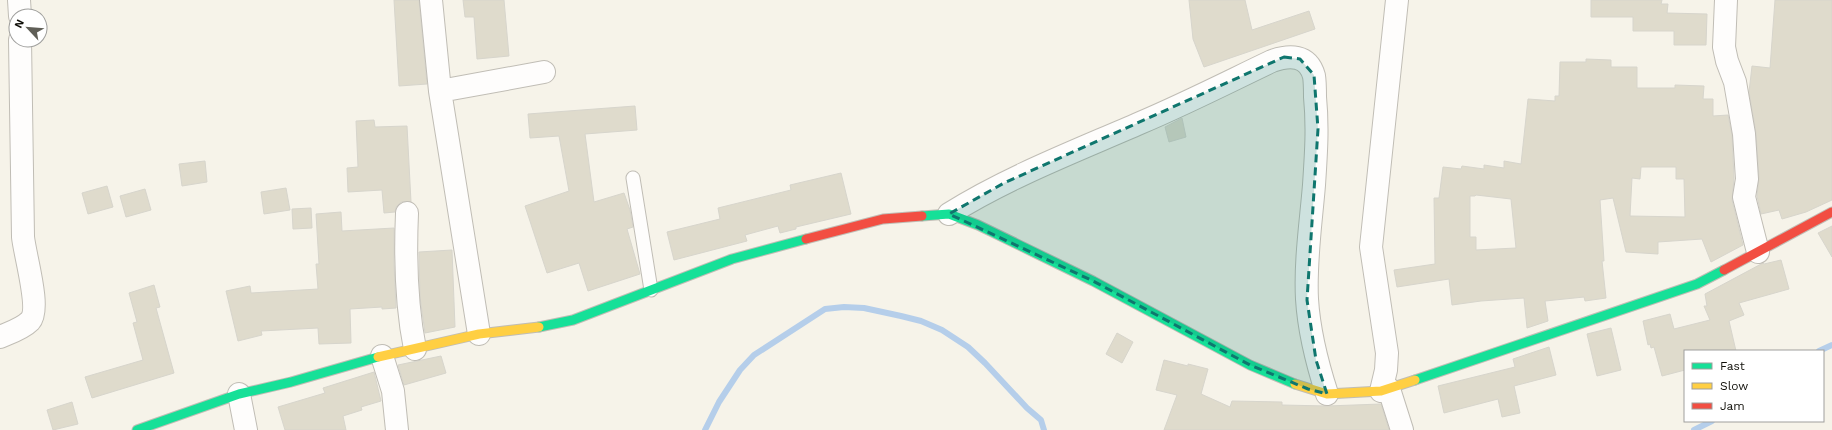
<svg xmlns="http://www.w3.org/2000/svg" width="1832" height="430" font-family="'Work Sans',sans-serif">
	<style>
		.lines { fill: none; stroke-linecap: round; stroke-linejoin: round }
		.stream { stroke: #b5ceea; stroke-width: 6 }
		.building { fill: #dfdbcc; stroke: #d7d5cc; fill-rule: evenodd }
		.lane-casing { stroke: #c0bdb5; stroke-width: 15 }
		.street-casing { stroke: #c0bdb5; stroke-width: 24 }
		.fast-casing { stroke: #c0bdb5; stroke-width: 11 }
		.slow-casing { stroke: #c0bdb5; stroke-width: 11 }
		.jam-casing { stroke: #c0bdb5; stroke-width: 11 }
		.lane { stroke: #fefdfc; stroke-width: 13 }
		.street { stroke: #fefdfc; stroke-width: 22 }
		.fast { stroke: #16e098; stroke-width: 9 }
		.slow { stroke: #ffcf43; stroke-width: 9 }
		.jam { stroke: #f24e42; stroke-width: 9 }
		.marked { fill: #0f766e; fill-opacity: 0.2; stroke: #0f766e; stroke-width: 3; stroke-dasharray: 8 5; stroke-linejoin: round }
	</style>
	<rect width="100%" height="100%" fill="#f6f3e9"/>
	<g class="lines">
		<path class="stream" d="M1819 351 1832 345
			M705 430 719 402 740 370 754 355 825 309 844 307 864 308 901 316 921 321 942 330 968 347 985 363 1027 408 1041 420 1044 430
			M1694 430 1712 421"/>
	</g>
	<path class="building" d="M394 0H419L427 84 399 86Z
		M463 0H504L509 56 477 59 474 17H465Z
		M1189 0H1245L1252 30 1309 11 1315 29 1204 67 1193 39Z
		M1591 0H1662L1661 4H1668L1667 13 1707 14 1706 45H1674V31H1633V17H1591Z
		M1775 0H1832V200L1806 212 1782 219 1779 210 1761 214 1757 196 1759 178 1756 133 1749 92 1752 66 1770 68Z
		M1586 59 1611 60V67H1637V88H1675V85L1704 86 1703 99H1713V116L1728 115 1732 135 1734 178 1732 200 1743 245 1711 262 1702 239 1658 242V254L1626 252 1613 198 1600 200 1604 261H1602L1606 298 1585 301 1584 297 1545 301 1548 321 1527 328 1524 298 1481 301 1452 305 1449 279 1397 287 1394 270 1435 264 1434 198H1439L1443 167 1461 169 1462 166 1484 169V165L1504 168V161L1521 164 1528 99 1555 101V96H1559L1560 62H1586ZM1641 167H1676V179H1684L1685 217 1630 216 1632 178 1640 179ZM1476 195 1511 199 1516 248 1476 250V237H1470V196H1475Z
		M635 106 637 130 585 134 594 202 624 193 630 210 633 227 627 229 640 274 588 291 579 263 547 273 525 206 569 191 559 136 530 138 528 114Z
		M1182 118 1186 137 1169 142 1165 127Z
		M374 120 375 127 407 126 411 202H401L396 207 395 212 384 213 382 190 348 192 347 168 358 167 356 121Z
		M205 161 207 182 182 186 179 164Z
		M841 173 851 214 796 227V229L780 233 778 226 745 235 747 241 674 260 667 232 720 219 718 208 791 190 790 185Z
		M107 186 113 207 88 214 82 193Z
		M286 188 290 210 264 214 261 192Z
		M145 189 151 210 126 217 120 196Z
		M311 208 312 228 293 229 292 209Z
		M341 212 342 231 394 228V264L396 308 382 309V307L350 309 351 343 319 344 318 328 261 331 262 335 238 341 226 291 250 286 251 293 318 289 316 264H319L316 214Z
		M1832 226V257L1818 233Z
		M452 250 455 327 425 333 420 297 419 252Z
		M1781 260 1789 289 1739 303 1744 315 1729 321 1736 351H1685V370L1662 376 1654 347 1651 348 1650 344 1648 345 1643 321 1670 314 1674 329 1710 320 1704 306H1707L1705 294 1763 263 1764 264Z
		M154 285 160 307 156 308 174 373 92 398 85 377 143 360 133 323 137 322 129 293Z
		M1611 328 1621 370 1597 376 1587 334Z
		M1117 333 1133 342 1122 363 1106 354Z
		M1549 347 1556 375 1514 386 1520 413 1502 417 1498 399 1444 413 1438 386 1515 367 1513 359Z
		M441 356 446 373 404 385 398 365Z
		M1164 360 1188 366V364L1208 369 1201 394 1230 407 1232 401 1282 402V405L1327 406 1381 404 1389 430H1164L1177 395 1156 390Z
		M374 372 381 401 361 407 362 410 343 416 346 430H285L278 407 325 393 323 388Z
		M72 402 78 424 53 430 47 410Z"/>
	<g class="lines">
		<g class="lane-casing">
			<path id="lane" d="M633 178 651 290"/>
		</g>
		<g class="street-casing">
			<path id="street" d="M19 0 20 16
				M431 0 440 91 479 334
				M1726 0 1724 47 1727 61 1735 82 1744 134 1747 179 1744 197 1758 252
				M440 91 544 72
				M407 213C405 259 406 304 415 349
				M949 214C1008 177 1076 151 1140 123 1185 104 1228 82 1272 61 1289 55 1308 54 1314 76 1315 82 1315 90 1315 97 1318 127 1316 155 1314 185 1311 222 1305 261 1307 299 1309 332 1317 363 1327 394
				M0 337C9 333 22 329 30 321 41 309 25 256 23 237L20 40
				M382 356 393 391 397 430
				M1389 389 1402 430
				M1381 391 1386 370 1387 353 1371 247 1397 0
				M239 394 246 430"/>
		</g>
		<g class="fast-casing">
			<path id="fast" d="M922 216 949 214 978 225 1093 281 1250 365 1295 384
				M539 327 573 320 732 259 806 239
				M1415 380 1697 284 1724 270
				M137 430 239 394 291 382 378 357"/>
		</g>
		<g class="slow-casing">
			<path id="slow" d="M378 357 479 334 539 327
				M1295 384 1327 394 1381 391 1415 380"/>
		</g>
		<g class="jam-casing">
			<path id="jam" d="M806 239 883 219 922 216
				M1724 270 1832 212"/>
		</g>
		<use href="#lane" class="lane"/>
		<use href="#street" class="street"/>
		<use href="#fast" class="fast"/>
		<use href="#slow" class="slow"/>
		<use href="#jam" class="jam"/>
	</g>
	<path class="marked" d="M1284 57 1300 59 1314 75 1318 129 1307 300 1316 360 1327 394 1308 389 1250 365 1093 281 949 214 1004 183Z"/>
	<rect x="1684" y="350" width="140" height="72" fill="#ffffff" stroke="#9f9f9d"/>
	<rect x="1692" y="363" width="20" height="6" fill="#16e098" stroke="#9f9f9d"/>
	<text x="1720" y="370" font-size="12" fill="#100f09">Fast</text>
	<rect x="1692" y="383" width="20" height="6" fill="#ffcf43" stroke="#9f9f9d"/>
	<text x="1720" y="390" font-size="12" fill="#100f09">Slow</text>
	<rect x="1692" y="403" width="20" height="6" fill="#f24e42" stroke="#9f9f9d"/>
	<text x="1720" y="410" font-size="12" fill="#100f09">Jam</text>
	<g transform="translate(28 28) rotate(296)"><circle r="19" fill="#ffffff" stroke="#9f9f9d"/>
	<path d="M0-3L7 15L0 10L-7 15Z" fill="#605f57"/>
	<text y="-6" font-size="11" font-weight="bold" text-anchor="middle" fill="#100f09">N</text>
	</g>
</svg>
